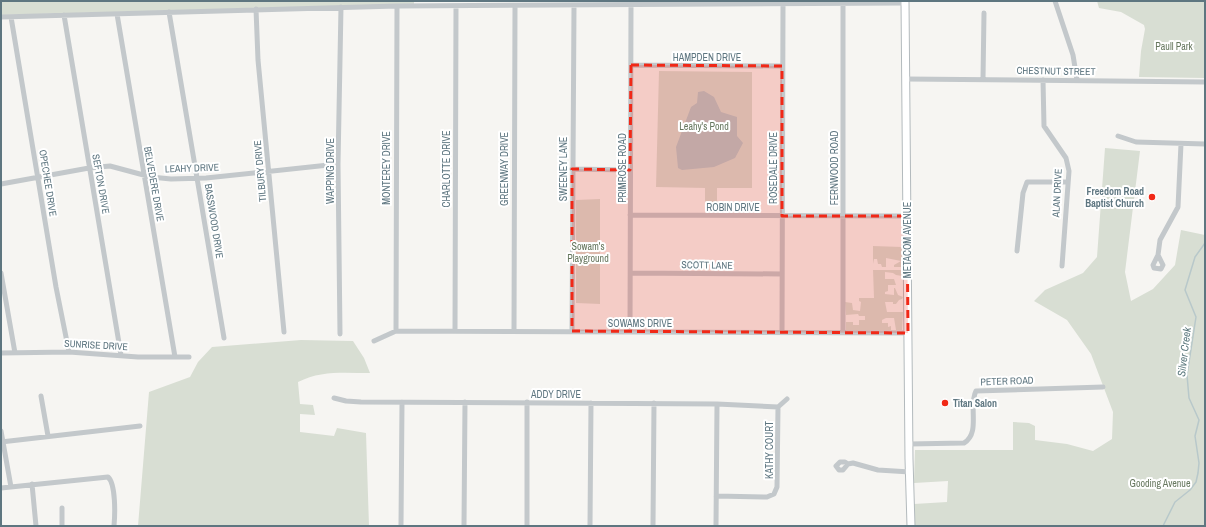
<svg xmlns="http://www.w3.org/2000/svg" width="1206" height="527" font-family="'Archivo Narrow',sans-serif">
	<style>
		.green { fill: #d8ded3 }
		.water { fill: #b8c8ca }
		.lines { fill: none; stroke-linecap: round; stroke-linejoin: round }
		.stream { stroke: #b8c8ca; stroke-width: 1.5 }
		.major-casing { stroke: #b3babd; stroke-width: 9 }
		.minor { stroke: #c3c8cb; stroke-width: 5 }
		.major { stroke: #fff; stroke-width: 7 }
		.marked { fill: #f12817; fill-opacity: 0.2; stroke: #f12817; stroke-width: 3; stroke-dasharray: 8 5; stroke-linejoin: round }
		.poi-dot { fill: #f12817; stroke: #fff; stroke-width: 1.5 }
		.labels { text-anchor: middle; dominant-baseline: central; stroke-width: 4; stroke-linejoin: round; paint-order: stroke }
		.park-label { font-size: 10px; fill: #66775e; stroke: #fff }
		.street-label { font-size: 10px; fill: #5e7680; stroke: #fff }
		.poi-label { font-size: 10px; font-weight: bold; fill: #5e7680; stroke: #fff; text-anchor: end }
		.water-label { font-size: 11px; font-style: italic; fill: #59777c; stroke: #fff }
	</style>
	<rect width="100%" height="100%" fill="#f6f5f2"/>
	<path class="green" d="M1 1H414V4L1 15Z
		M1097 1H1205V78L1139 77 1141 51 1145 29 1144 25 1121 12 1099 8Z
		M659 71 752 72V188H717V212H705V188L656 187Z
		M1105 148 1140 151 1125 272 1131 301 1153 289 1175 265 1181 230 1205 235V526H915L914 504 947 502 948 481 914 483 915 450H1013V422L1029 423 1035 426V440L1067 444 1093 451 1112 439 1113 412 1091 354 1067 320 1034 301 1045 290 1083 273 1097 257Z
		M600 199V304L576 303V200Z
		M873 246 902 247V267H894V265L901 261 886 258V267H882L881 264H878L877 259H874L873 264Z
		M873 270H902V276L896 275 893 273 885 272V279H894L896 285H888V291L885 292V294L894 295V288H895L898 295 903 297 902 299 899 300 896 304H893V302H885L887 312H903L902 330H896L894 318H886L882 320V323H888V327L891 326V330H846V322H853V325H859V320H865V316H859L858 314 846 315 845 302 852 303 853 310 860 311 861 302 859 301V298H874Z
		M301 340 353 341 364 358 370 373C345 373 321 370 298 382L300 404 313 405 315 415 300 414V432L334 436 337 428 366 433 369 526H138L149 392 190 377 198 362 212 347Z"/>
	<path class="water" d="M704 91 714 97 721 112 737 117V136L743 143 735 158 714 167 682 170 678 168 676 147 691 107 697 103 698 92Z"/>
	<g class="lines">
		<path class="stream" d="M1163 526 1175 502 1190 490 1196 482 1198 473 1199 463 1195 436 1199 420 1189 398 1187 375 1196 317 1185 290 1195 257 1205 243"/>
		<g class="major-casing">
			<path id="major" d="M905 1 909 459 911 526"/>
		</g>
		<path class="minor" d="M1055 1 1073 55 1077 80
			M256 9 258 60 284 332
			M169 12 224 338
			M117 14 175 357
			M64 15 121 355
			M1 17 397 6 905 3
			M11 17 56 287 69 352
			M631 65 782 66
			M906 79 1205 82
			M983 79 984 13
			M1043 80 1044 126 1066 158 1069 171 1062 266
			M1118 136 1136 142 1205 144
			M572 169 630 170
			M1 184 89 168 110 166 151 177 171 179 206 178 338 164
			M630 215 907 216
			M1017 251 1023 193 1027 182H1068
			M1158 255 1160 240 1178 207 1181 144
			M1158 255 1163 265 1161 269 1154 268 1153 265Z
			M1 273 15 353
			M631 273 782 274
			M396 331 397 6
			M455 331 456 6
			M514 331 515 6
			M572 331 574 6
			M630 332 631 5
			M782 332 783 4
			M843 332V4
			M340 334 338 164 341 7
			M374 341 396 331 908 333
			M1 353 69 352 138 357H189
			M41 396 48 436
			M334 398 346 401 361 402 717 404 778 407
			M527 402V526
			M1 431 11 487
			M1 442 140 426
			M909 444 964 443C981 433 968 406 976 391L1103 387
			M840 462H845L848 464 843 470H839L836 466Z
			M848 464 853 463 878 470 910 472
			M32 484 36 526
			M1 488 108 477C116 484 115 515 114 526
			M716 496 767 497 774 494 777 487 778 407 787 399
			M62 508V526
			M401 526 402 402
			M464 526 465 402
			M590 526 591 403
			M653 526 654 403
			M716 526 717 404"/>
		<use href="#major" class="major"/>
	</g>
	<path class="marked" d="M631 65 782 66V216H907L908 333 572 331V169L630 170Z"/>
	<g class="poi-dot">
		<circle cx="1152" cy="197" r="4"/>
		<circle cx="945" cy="403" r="4"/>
	</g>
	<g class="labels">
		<g class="park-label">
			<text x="1174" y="46">Paull Park</text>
			<text x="704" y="126">Leahy's Pond</text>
			<text x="588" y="246">Sowam's<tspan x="588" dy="12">Playground</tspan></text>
			<text x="1160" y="483">Gooding Avenue</text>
		</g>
		<g class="street-label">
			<text x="707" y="57">HAMPDEN DRIVE</text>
			<text transform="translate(1056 71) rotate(1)">CHESTNUT STREET</text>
			<text transform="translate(192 168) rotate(-2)">LEAHY DRIVE</text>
			<text transform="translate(386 168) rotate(-90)">MONTEREY DRIVE</text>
			<text transform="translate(622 168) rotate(-90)">PRIMROSE ROAD</text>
			<text transform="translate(773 168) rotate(-90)">ROSEDALE DRIVE</text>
			<text transform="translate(834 168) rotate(-90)">FERNWOOD ROAD</text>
			<text transform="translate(446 169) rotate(-90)">CHARLOTTE DRIVE</text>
			<text transform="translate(504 169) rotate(-90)">GREENWAY DRIVE</text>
			<text transform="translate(563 169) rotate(-90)">SWEENEY LANE</text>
			<text transform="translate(260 171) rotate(-95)">TILBURY DRIVE</text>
			<text transform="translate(330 171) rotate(-90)">WAPPING DRIVE</text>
			<text transform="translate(48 183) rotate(81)">OPECHEE DRIVE</text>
			<text transform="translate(101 184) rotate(80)">SEFTON DRIVE</text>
			<text transform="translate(154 184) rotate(80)">BELVEDERE DRIVE</text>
			<text transform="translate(1057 193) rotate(-87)">ALAN DRIVE</text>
			<text x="733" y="207">ROBIN DRIVE</text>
			<text transform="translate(214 221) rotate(81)">BASSWOOD DRIVE</text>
			<text transform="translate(907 240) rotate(-90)">METACOM AVENUE</text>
			<text transform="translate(707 265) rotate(1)">SCOTT LANE</text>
			<text x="640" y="323">SOWAMS DRIVE</text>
			<text transform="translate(96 345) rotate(3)">SUNRISE DRIVE</text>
			<text transform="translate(1007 381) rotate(-2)">PETER ROAD</text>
			<text x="556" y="394">ADDY DRIVE</text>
			<text transform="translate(769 450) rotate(-90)">KATHY COURT</text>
		</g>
		<g class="poi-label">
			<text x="1144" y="191">Freedom Road<tspan x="1144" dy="12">Baptist Church</tspan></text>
			<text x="953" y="403" text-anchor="start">Titan Salon</text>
		</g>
		<g class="water-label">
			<text transform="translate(1184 352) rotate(-83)">Silver Creek</text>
		</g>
	</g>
	<rect width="1206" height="527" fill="none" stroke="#5e7680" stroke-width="4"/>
</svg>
